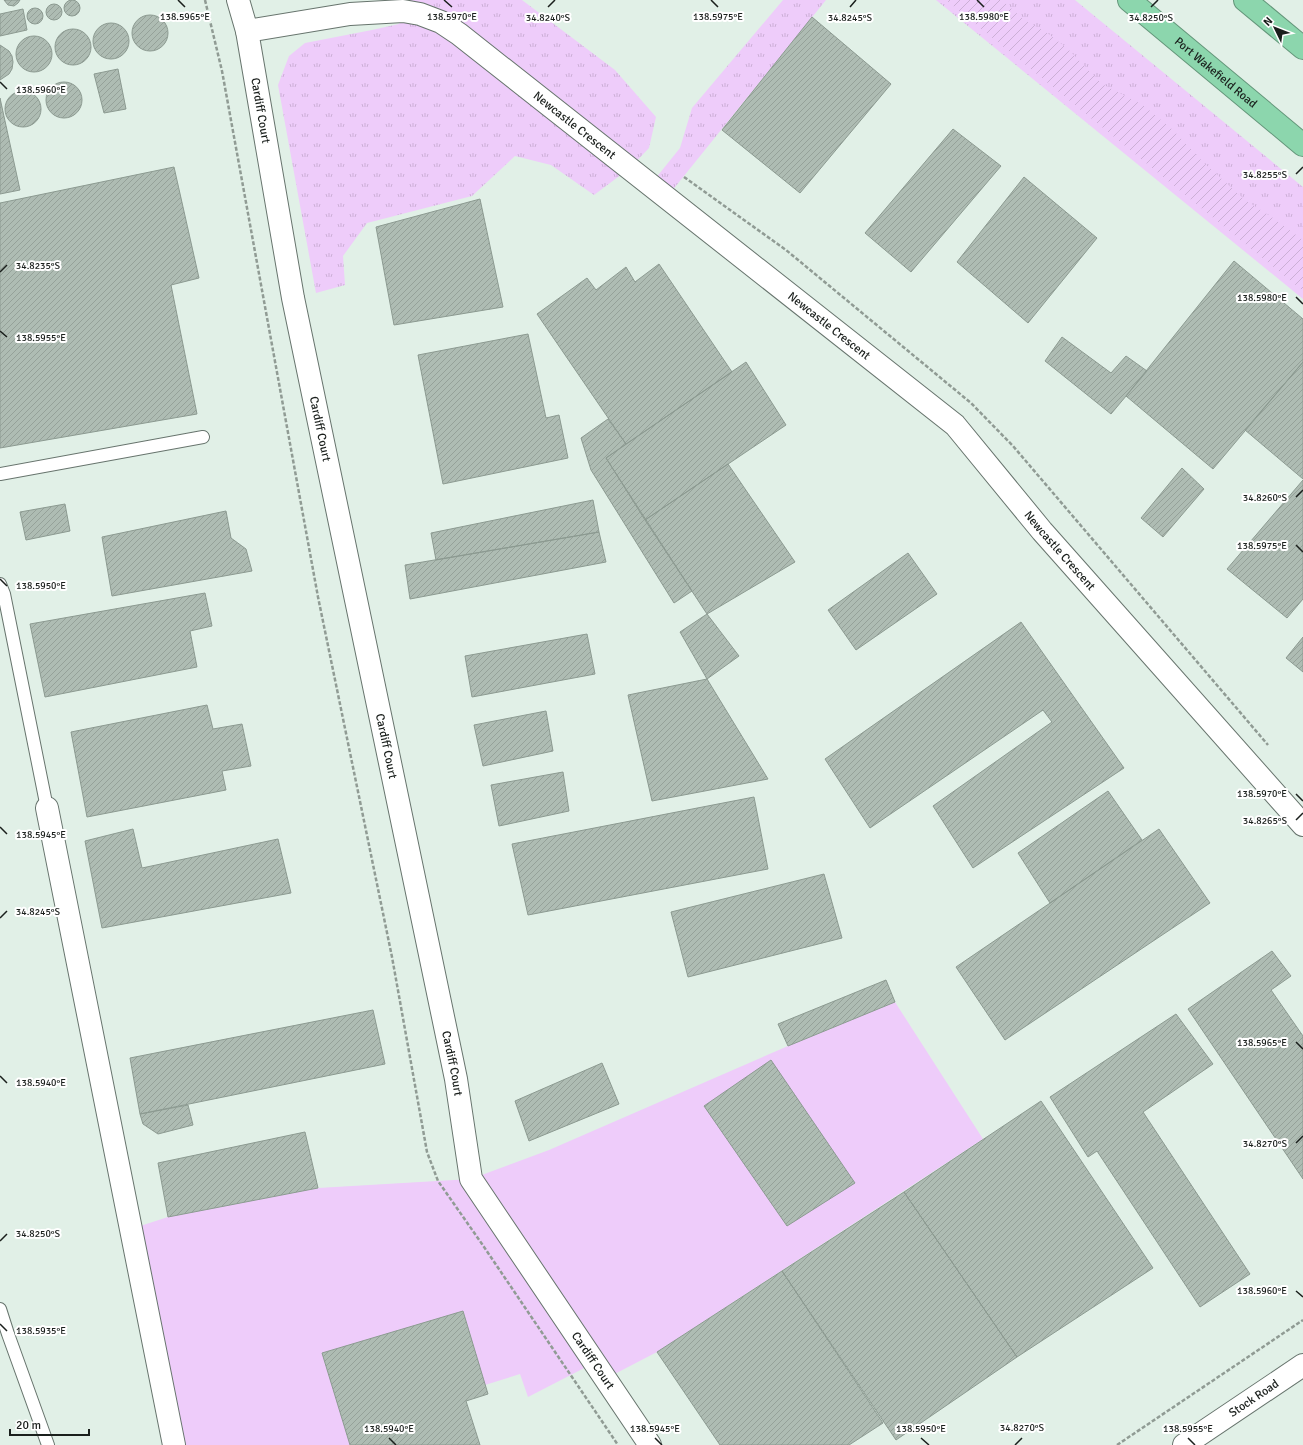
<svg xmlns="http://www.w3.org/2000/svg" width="1303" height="1445" font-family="Signika,sans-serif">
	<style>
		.grass { fill: #eeccfa }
		.park { fill: url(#park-tufts) }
		.garden { fill: url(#garden-furrows) }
		.building { fill: url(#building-hatch); stroke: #8c9a91 }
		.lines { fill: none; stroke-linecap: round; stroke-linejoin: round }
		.lane-casing { stroke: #67746d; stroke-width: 14 }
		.street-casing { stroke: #67746d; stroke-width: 24 }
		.highway-casing { stroke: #64967a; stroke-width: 24 }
		.path { stroke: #909b94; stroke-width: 2.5; stroke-dasharray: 4 2; stroke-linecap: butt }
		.lane { stroke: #fff; stroke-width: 12 }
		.street { stroke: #fff; stroke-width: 22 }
		.highway { stroke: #8cd6ad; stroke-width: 22 }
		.ticks { fill: none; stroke: #1a1f1c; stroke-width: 1.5 }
		.labels { text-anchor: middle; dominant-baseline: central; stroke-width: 4; stroke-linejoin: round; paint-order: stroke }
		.street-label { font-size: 12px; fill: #1a1f1c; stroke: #fff }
		.ticks-label { font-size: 10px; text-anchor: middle; fill: #1a1f1c; stroke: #fff; stroke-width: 4; stroke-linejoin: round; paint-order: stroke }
	</style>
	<defs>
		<pattern id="park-tufts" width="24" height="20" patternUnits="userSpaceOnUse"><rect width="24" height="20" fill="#eeccfa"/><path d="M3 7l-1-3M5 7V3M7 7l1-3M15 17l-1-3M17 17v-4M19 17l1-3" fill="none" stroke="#ccafd6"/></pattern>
		<pattern id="garden-furrows" width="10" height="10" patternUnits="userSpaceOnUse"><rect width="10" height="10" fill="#eeccfa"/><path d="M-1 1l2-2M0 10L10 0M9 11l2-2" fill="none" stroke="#ccafd6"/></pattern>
		<pattern id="building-hatch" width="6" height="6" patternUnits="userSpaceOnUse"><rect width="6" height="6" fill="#aebcb3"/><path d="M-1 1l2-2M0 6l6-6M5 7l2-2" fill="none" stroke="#95a199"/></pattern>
	</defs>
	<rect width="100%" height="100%" fill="#e1f0e7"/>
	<path class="grass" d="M895 1002 983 1139 657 1352 605 1379 594 1363 528 1397 520 1374 485 1385 463 1311 322 1353 350 1445H174L131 1229 168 1217 318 1188 471 1179 549 1150 788 1046Z"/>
	<path class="park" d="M403 0H522L615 70 656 117 649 148 630 168 594 195 551 165 515 156 472 196 367 223 343 256 345 285 316 293 278 85 289 56 305 43 372 30 399 24 403 11Z
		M783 0H826L667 197 651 184 680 148 692 108Z
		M936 0H1075L1303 187V299Z"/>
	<path class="garden" d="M946 0H1002L1024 20 1046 32 1068 49 1102 84 1143 105 1173 130 1203 162 1245 200 1273 218 1303 240V291Z"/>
	<path class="building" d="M64 8a8 8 0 1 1 16 0a8 8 0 1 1-16 0Z
		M4 0H20L18 3 14 6 8 5Z
		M46 12a8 8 0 1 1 16 0a8 8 0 1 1-16 0Z
		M27 16a8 8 0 1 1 16 0a8 8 0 1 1-16 0Z
		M23 9 27 30 0 36V14Z
		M132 33a18 18 0 1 1 36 0a18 18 0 1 1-36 0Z
		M812 17 891 84 800 193 722 130Z
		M93 41a18 18 0 1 1 36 0a18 18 0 1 1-36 0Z
		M55 47a18 18 0 1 1 36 0a18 18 0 1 1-36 0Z
		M16 54a18 18 0 1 1 36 0a18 18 0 1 1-36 0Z
		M0 45 9 51 12 56 13 62 12 69 9 74 0 80Z
		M118 69 126 109 104 113 94 74Z
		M46 100a18 18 0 1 1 36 0a18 18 0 1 1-36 0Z
		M5 109a18 18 0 1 1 36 0a18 18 0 1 1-36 0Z
		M0 98 20 190 0 194Z
		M953 129 1001 166 911 272 865 233Z
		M174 167 199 278 171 285 197 414 0 448V203Z
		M1024 177 1097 238 1028 323 957 262Z
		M480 199 503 307 394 325 376 227Z
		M1234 261 1303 319V362L1213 469 1126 396Z
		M659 264 732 372 626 444 537 314 587 278 596 290 626 267 635 282Z
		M528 334 546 418 559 415 568 458 443 484 418 355Z
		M1062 337 1111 373 1126 356 1147 371 1111 414 1045 361Z
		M746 362 786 425 645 520 606 458Z
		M1303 362V479L1245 430Z
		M608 419 626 444 606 458 692 591 674 603 591 470 581 438Z
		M728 464 795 562 707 614 645 520Z
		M1182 468 1204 489 1163 537 1141 518Z
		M1303 480V599L1287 618 1227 569Z
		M593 500 599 532 436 560 431 533Z
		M65 504 70 531 26 540 20 512Z
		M226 511 231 538 246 549 252 571 112 596 102 537Z
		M599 532 606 562 410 599 405 565Z
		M908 553 937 594 856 650 828 610Z
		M205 593 212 626 190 631 197 667 45 697 30 624Z
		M707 614 739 656 707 679 680 632Z
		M1021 622 1124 768 973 868 933 806 1052 722 1043 710 870 828 825 759Z
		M587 634 595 674 472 697 465 656Z
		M1303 637V672L1286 658Z
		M707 679 768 779 652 801 628 695Z
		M207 705 213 729 242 724 251 766 222 771 226 790 87 817 71 732Z
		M546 711 553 751 483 766 474 725Z
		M563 772 569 811 499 826 491 785Z
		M1108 791 1142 840 1050 903 1018 853Z
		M754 797 768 869 528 915 512 844Z
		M133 829 142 868 278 839 291 893 102 928 85 841Z
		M1159 829 1210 903 1005 1040 956 967Z
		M824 874 842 938 688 977 671 912Z
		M1272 951 1291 976 1271 990 1303 1036V1179L1188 1009Z
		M886 980 895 1002 788 1046 778 1024Z
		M373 1010 385 1064 140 1114 130 1058Z
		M1176 1014 1213 1064 1143 1112 1250 1274 1200 1307 1097 1151 1088 1157 1050 1097Z
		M771 1060 855 1183 787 1226 704 1106Z
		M602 1063 619 1104 529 1141 515 1101Z
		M1041 1101 1153 1268 1017 1357 904 1192Z
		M188 1105 193 1125 158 1134 143 1124 140 1114Z
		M305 1132 318 1188 168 1217 158 1163Z
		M904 1192 1017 1357 896 1440 782 1271Z
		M782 1271 883 1423 849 1445H720L657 1352Z
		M463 1311 488 1394 466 1401 480 1445H350L322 1353Z"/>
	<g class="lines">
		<g class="lane-casing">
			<path id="lane" d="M0 474 203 437
				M0 584 4 594 47 808
				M0 1309 8 1334 48 1445"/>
		</g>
		<g class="street-casing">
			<g id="street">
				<path id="s1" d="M238 0 247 31 293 298 456 1079 471 1179 650 1445"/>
				<path id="s2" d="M247 31 350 14 403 11 420 14 441 22 459 34 955 425 1042 531 1303 825"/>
				<path d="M47 808 174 1445"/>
				<path id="s3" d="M1184 1445 1303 1365"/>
			</g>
		</g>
		<g class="highway-casing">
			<g id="highway">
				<path id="s4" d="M1129 0 1303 145"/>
				<path d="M1245 0 1303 48"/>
			</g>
		</g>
		<path class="path" d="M205 0 222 71 318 597 392 957 427 1152 438 1181 482 1244 618 1445
			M684 177 786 250 971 403 1013 446 1268 745
			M1117 1445 1303 1320"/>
		<use href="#lane" class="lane"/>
		<use href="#street" class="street"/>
		<use href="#highway" class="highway"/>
	</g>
	<path class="ticks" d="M178 0 185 7M444 0 452 7M711 0 718 7M977 0 984 7M548 7 555 0M850 7 856 0M1151 7 1158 0M0 82 7 89M1296 174 1303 167M0 272 7 265M1296 297 1303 304M0 331 7 337M1296 497 1303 490M1296 545 1303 552M0 579 7 586M1296 794 1303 801M1296 820 1303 813M0 827 7 834M0 918 7 911M1296 1042 1303 1049M0 1076 7 1083M1296 1143 1303 1136M0 1241 7 1234M1296 1291 1303 1297M0 1324 7 1331M389 1438 396 1445M655 1438 662 1445M921 1438 929 1445M1188 1438 1195 1445M1015 1445 1022 1438"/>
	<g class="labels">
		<g class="street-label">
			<text stroke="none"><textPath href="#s4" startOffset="113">Port Wakefield Road</textPath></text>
			<text stroke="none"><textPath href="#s1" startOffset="113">Cardiff Court</textPath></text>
			<text stroke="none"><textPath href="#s2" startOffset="366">Newcastle Crescent</textPath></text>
			<text stroke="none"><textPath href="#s2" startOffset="690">Newcastle Crescent</textPath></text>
			<text stroke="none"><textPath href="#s1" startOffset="437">Cardiff Court</textPath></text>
			<text stroke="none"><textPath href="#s2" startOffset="1014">Newcastle Crescent</textPath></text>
			<text stroke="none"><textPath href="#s1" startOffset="761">Cardiff Court</textPath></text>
			<text stroke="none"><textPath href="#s1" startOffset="1085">Cardiff Court</textPath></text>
			<text stroke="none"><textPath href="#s1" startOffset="1421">Cardiff Court</textPath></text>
			<text stroke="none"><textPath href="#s3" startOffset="84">Stock Road</textPath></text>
		</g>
	</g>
	<g class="ticks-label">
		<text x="185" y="20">138.5965°E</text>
		<text x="452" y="20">138.5970°E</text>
		<text x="718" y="20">138.5975°E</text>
		<text x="984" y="20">138.5980°E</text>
		<text x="548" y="21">34.8240°S</text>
		<text x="1151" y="21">34.8250°S</text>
		<text x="850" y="21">34.8245°S</text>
		<text x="41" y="93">138.5960°E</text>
		<text x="1265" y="178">34.8255°S</text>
		<text x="38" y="269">34.8235°S</text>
		<text x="1262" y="301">138.5980°E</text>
		<text x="41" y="341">138.5955°E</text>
		<text x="1265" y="501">34.8260°S</text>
		<text x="1262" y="549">138.5975°E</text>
		<text x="41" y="589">138.5950°E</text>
		<text x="1262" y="797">138.5970°E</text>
		<text x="1265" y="824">34.8265°S</text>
		<text x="41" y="838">138.5945°E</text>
		<text x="38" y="915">34.8245°S</text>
		<text x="1262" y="1046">138.5965°E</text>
		<text x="41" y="1086">138.5940°E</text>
		<text x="1265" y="1147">34.8270°S</text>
		<text x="38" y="1237">34.8250°S</text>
		<text x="1262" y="1294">138.5960°E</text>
		<text x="41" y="1334">138.5935°E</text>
		<text x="1022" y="1431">34.8270°S</text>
		<text x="389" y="1432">138.5940°E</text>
		<text x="655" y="1432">138.5945°E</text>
		<text x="921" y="1432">138.5950°E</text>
		<text x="1188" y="1432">138.5955°E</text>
	</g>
	<g transform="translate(1275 28) rotate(313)" stroke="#ffffff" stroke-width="3" paint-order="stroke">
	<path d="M0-3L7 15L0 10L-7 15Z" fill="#1a1f1c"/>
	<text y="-6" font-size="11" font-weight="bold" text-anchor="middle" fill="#1a1f1c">N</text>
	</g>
	<path d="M10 1429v6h79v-6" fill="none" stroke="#1a1f1c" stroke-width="2"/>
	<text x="16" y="1429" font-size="12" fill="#1a1f1c" stroke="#ffffff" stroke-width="3" paint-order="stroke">20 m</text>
</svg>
